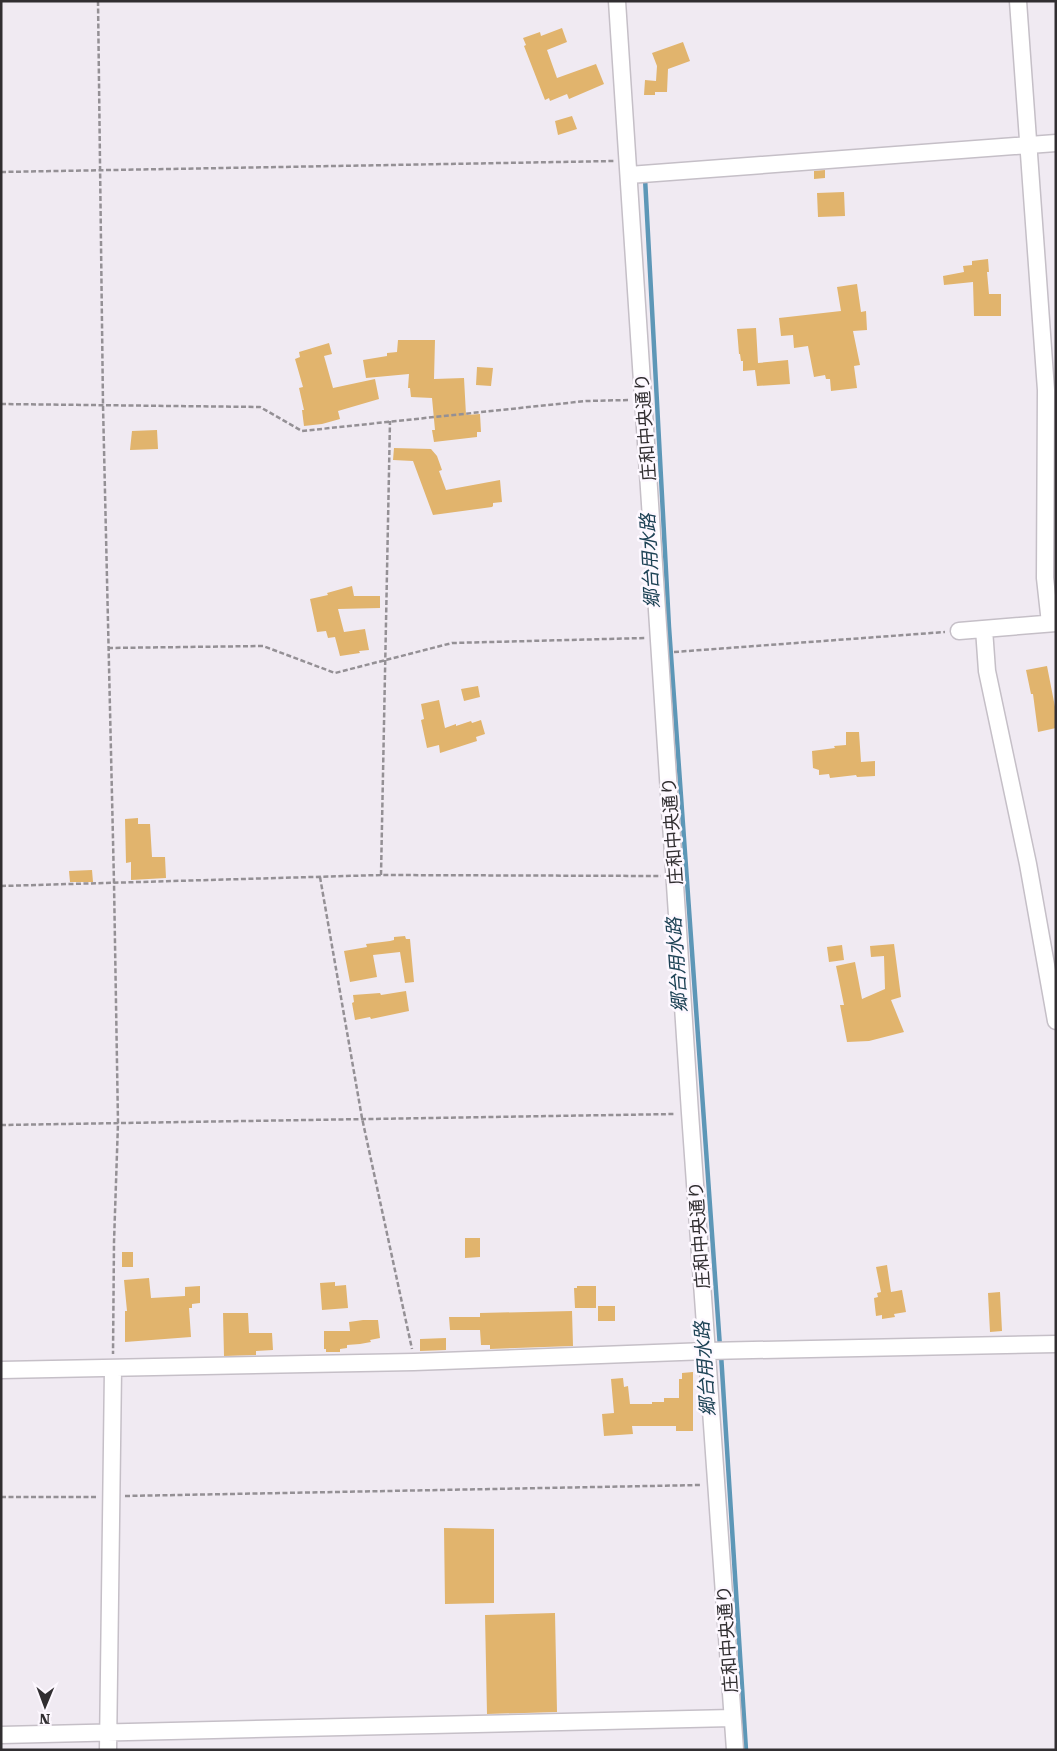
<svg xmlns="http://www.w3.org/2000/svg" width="1057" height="1751" font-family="'Roboto Serif','Noto Sans JP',serif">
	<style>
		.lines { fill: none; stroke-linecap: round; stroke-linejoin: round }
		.stream { stroke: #5d97b7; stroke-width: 4.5 }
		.building { fill: #e1b46d }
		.minor-casing { stroke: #c5bfc7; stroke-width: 19 }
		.path { stroke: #949095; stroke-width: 2.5; stroke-dasharray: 5 2.5; stroke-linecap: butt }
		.minor { stroke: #fff; stroke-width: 16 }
		.labels { text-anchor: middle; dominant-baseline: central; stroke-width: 5; stroke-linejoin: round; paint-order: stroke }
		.street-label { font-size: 18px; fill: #312e31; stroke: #fdf8ff }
		.water-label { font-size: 19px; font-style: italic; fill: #1d4255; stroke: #fdf8ff }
	</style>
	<rect width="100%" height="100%" fill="#f0eaf2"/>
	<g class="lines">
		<path class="stream" d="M645 178 669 627 720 1347
			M721 1354 746 1750"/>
	</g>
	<path class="building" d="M562 28 567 42 547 50 557 78 596 64 604 84 569 99 567 94 550 101 549 98 545 100 524 46 526 45 523 38 540 32 541 36Z
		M683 42 690 61 668 69 667 92H655V95H644L645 80 656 81 657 66 652 53Z
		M572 116 577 129 558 135 555 121Z
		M825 170V178L814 179V171Z
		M844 192 845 216 818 217 817 193Z
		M988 259 989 272H987L989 294H1001V316H974L973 282 944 285 943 276 964 272 963 266 972 265V261Z
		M857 284 861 312 866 311 867 330 853 331 860 365 854 366 857 388 831 391 830 379H826L825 375 814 377 808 346 794 348 793 335 781 336 779 318 841 311 837 287Z
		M756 328 758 363 788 360 790 384 757 386 755 370 743 371V361H741L740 354H739L737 329Z
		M398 340H435L434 379 464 378 466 415 480 414 481 432H477V437L434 442 432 430H435L432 398 411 397 410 388H408L409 374 366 378 363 360 387 356V353L397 352Z
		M329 343 332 354 324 356 333 388 375 379 379 399 338 411 340 419 322 424 304 426 302 410H304L299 388 303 387 295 359 300 357 299 352Z
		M477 367 493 368 491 386 476 385Z
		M157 430 158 449 130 450 132 431Z
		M394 448 431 449 437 456 442 470 439 471 446 490 500 480 502 502 493 503V506L492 507 433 515 413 461 393 460Z
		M352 586 354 596H380V608L338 609 344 632 365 629 369 650 359 651 360 653 340 656 335 637 328 638 326 631 317 632 310 599 328 595 327 593Z
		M1047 666 1056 712V728L1038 732 1033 694H1031L1026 670Z
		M478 686 480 697 464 701 461 689Z
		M439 700 445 728 456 724V726L471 721 472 723 481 720 485 734 476 737 477 741 440 753 439 745 427 748 421 720 424 719 421 704Z
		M846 732H859L861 762 875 761V776L857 777 856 775 830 778 829 774 819 775V770L813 768 812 751 835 748 834 746 846 745Z
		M138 818V824H150L152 857H165L166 878 131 880V862L126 863 125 819Z
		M92 870 93 882H70L69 871Z
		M405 936 406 939H410L414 982 405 983 400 952 373 955 377 977 350 982 344 951 367 947 366 944 390 941 394 940V937Z
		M894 944 901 997 891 1000 904 1032 869 1041 847 1042 840 1005H844L836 966 855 962 862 999 885 989 884 956 871 957 870 946Z
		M842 945 844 960 829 962 827 947Z
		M406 991 409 1011 371 1019 370 1017 355 1020 352 1003 354 1002 353 995 380 993 381 995Z
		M465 1238H480V1257L465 1258Z
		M122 1252H133V1267H122Z
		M887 1265 891 1292 902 1290 906 1312 894 1314 895 1317 882 1319V1315L876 1316 874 1298 878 1297 877 1293 881 1292 876 1267Z
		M149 1278 151 1298 185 1296V1287L200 1286V1303L192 1304V1308H189L191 1337 125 1342V1311H127L124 1280Z
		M335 1282V1286L346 1285 348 1308 322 1310 320 1283Z
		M577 1286H596V1308H575L574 1288H577Z
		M1000 1292 1002 1331 990 1332 988 1293Z
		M598 1306H615V1321H598Z
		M572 1311 573 1346 490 1349V1345H481L480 1330H450L449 1317H480V1313Z
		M223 1313H248L249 1333H272L273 1350 256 1351V1355L224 1356Z
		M363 1320H378L380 1338 370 1340 371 1342 360 1344 347 1345V1348L340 1349V1352H326V1349H324V1331H350L349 1322Z
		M446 1338V1350L420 1351V1339Z
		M693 1372V1431H676V1426H632L633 1434 604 1436 602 1414 614 1413 611 1379 623 1378 624 1387 628 1386 630 1404H652V1402H664V1398H679V1379H682V1373Z
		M444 1528 494 1529V1603L445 1604Z
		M555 1613 557 1712 487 1714 485 1615Z"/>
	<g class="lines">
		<g class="minor-casing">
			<path id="minor" d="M617 1 690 1113 735 1750
				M1018 1 1046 390 1045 578 1050 623
				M629 175 1056 143
				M984 629 987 671 1028 864 1056 1021
				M959 631 1056 623
				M1 1370 414 1362 707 1351 1056 1344
				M1 1735 732 1718
				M108 1750 113 1369"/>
		</g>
		<path class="path" d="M98 1 103 405 114 883 118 1123 114 1242 113 1354
			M1 172 614 161
			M1 404 260 407 302 431 586 401 629 400
			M108 648 263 646 335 673 452 643 645 638
			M674 652 945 632
			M381 875 390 421
			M320 877 362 1118 412 1349
			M1 886 381 875 661 876
			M1 1125 675 1114
			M125 1496 701 1485
			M1 1497H97"/>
		<use href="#minor" class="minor"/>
	</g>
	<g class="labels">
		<g class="street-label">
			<text transform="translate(645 427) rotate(-94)">庄和中央通り</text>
			<text transform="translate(672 831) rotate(-94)">庄和中央通り</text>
			<text transform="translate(699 1235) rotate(-94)">庄和中央通り</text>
			<text transform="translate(727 1639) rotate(-94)">庄和中央通り</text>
		</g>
		<g class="water-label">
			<text transform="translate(650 561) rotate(-93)">郷台用水路</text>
			<text transform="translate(677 965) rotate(-94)">郷台用水路</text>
			<text transform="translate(705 1369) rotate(-94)">郷台用水路</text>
		</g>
	</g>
	<rect width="1057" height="1751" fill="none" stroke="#312e31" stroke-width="5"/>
	<g transform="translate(45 1706) rotate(181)" stroke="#fdf8ff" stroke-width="4" paint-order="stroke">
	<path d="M0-4L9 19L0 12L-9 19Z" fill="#312e31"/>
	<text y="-8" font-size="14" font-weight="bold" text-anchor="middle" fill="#312e31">N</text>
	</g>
</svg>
